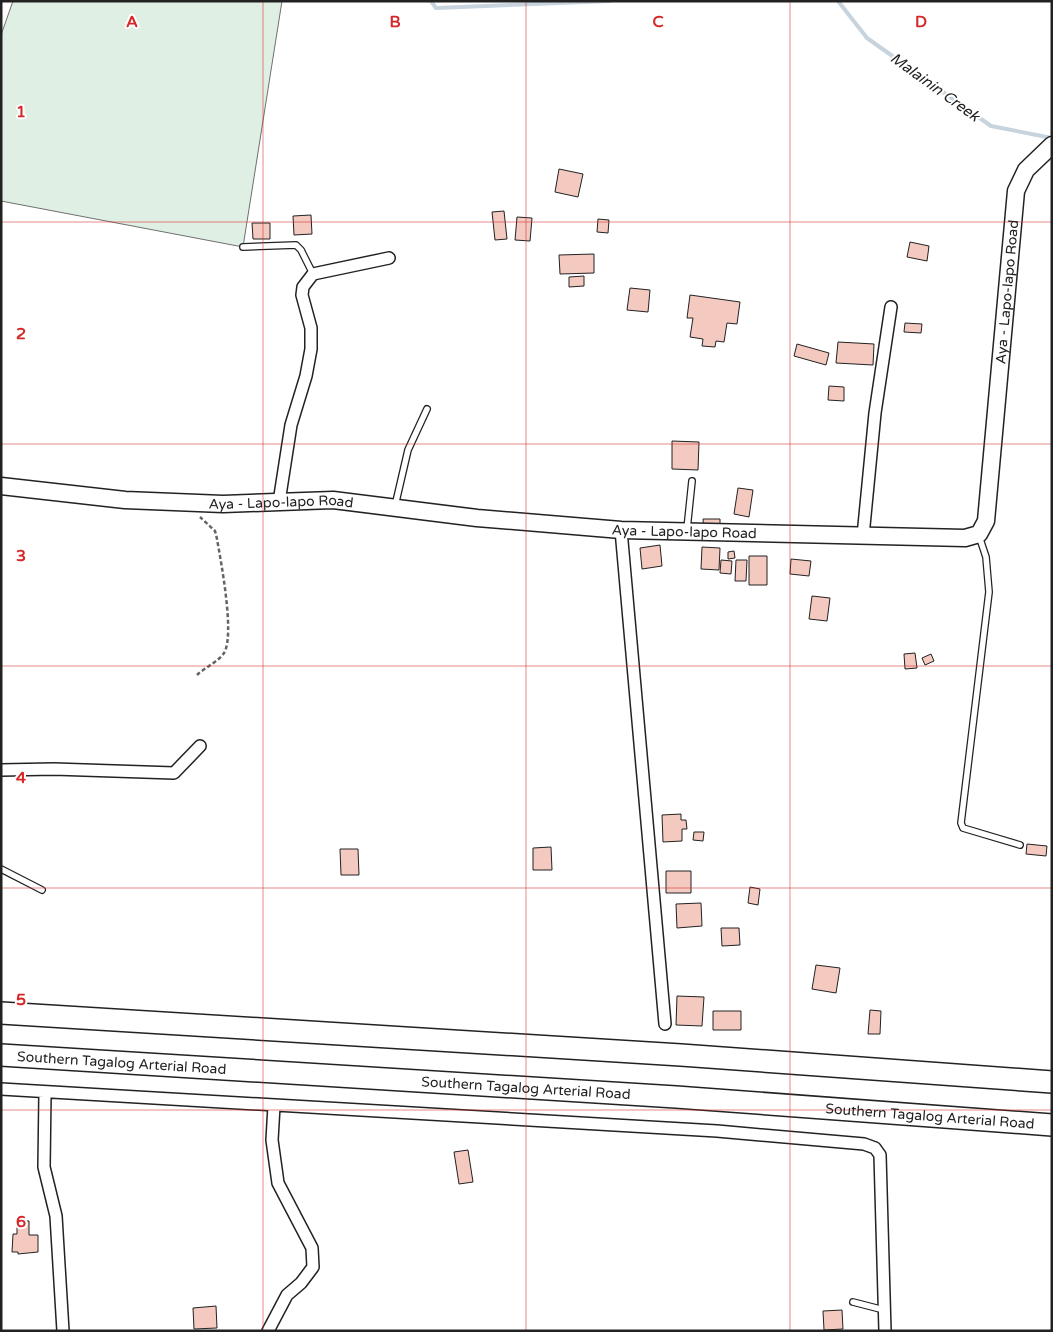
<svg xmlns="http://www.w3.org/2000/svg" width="1053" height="1332" font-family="'Varela Round',sans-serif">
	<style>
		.green { fill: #e0efe3; stroke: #6f6f6f }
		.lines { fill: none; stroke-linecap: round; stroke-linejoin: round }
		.stream { stroke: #c7d3dd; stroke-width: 4 }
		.building { fill: #f3c9c0; stroke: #222 }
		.lane-casing { stroke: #222; stroke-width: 8 }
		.street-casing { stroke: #222; stroke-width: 14 }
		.secondary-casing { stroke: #222; stroke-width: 19 }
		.highway-casing { stroke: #222; stroke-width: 24 }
		.path { stroke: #646464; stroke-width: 2.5; stroke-dasharray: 4 2.5; stroke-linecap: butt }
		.lane { stroke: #fff; stroke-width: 5.5 }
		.street { stroke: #fff; stroke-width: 11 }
		.secondary { stroke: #fff; stroke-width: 16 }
		.highway { stroke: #fff; stroke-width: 21 }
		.grid { fill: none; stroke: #d62828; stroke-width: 1; stroke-opacity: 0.55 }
		.labels { text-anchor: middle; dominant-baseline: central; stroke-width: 4; stroke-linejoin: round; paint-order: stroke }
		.street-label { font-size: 14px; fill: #222; stroke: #fff }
		.water-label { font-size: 15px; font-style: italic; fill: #222; stroke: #fff }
		.grid-label { font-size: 16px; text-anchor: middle; font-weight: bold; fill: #d62828; stroke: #fff; stroke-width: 4; stroke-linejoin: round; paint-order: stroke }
	</style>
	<rect width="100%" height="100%" fill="#fff"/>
	<path class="green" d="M13 1H282L243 247 1 201V35Z"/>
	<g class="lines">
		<path class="stream" d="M431 1 436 8 610 1
			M838 1 867 38 991 126 1052 138"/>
	</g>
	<path class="building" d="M559 169 583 174 578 197 555 192Z
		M504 211 507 239 495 240 492 212Z
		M311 215 312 234 294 235 293 216Z
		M517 217 532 218 530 241 515 240Z
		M598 219 609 220 608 233 597 232Z
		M252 223H270V239H253Z
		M910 242 929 246 927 261 907 257Z
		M594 254V273L560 274 559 255Z
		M584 276V286L569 287V277Z
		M630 288 650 290 648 312 627 310Z
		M690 295 740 302 737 324 727 323 724 342 716 341 715 347 702 346 703 339 690 337 693 318H687Z
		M905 323 922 324 921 333 904 332Z
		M838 342 874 344 873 365 836 363Z
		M797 344 829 353 826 365 794 356Z
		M829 386 844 387V401L828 400Z
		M672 441 699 442 698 470 672 469Z
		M738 488 753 490 749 517 734 514Z
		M703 519H720V531H704Z
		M660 545 662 566 642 569 640 548Z
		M702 547 720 548 719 570 701 569Z
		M734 551 735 558 728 559V552Z
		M749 556H767V585H749Z
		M791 559 811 561 809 576 790 574Z
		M721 560 732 561 731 574 720 573Z
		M736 560H747L746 581H735Z
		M812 596 830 598 827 621 809 619Z
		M915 653 917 668 905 669 904 654Z
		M931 654 934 661 925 665 922 658Z
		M681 814V820H686L687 829H682V841L663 842 662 815Z
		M694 832H704L703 841 693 840Z
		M1027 844 1047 846 1046 856 1026 854Z
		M551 847 552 870H533V848Z
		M340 849H358L359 875H341Z
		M666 871H691V893H666Z
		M750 887 760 889 758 905 748 903Z
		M701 903 702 926 677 928 676 904Z
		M721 928H739L740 945 722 946Z
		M816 965 840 968 836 993 812 989Z
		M677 996 704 997 702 1026 676 1025Z
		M870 1010 881 1011 880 1034H868Z
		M713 1011H741V1030H713Z
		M468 1150 473 1182 459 1184 454 1152Z
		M17 1221H29V1235H38V1252L18 1254V1252H12L13 1234H17Z
		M216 1306 217 1328 194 1329 193 1308Z
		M842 1310 843 1329 824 1330 823 1311Z"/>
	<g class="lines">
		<g class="lane-casing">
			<path id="lane" d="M243 247 296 245 301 250 313 274
				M395 506 408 450 427 409
				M687 529 692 481
				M979 536 986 557 989 592 961 823 963 828 1020 845
				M1 869 42 890
				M853 1302 884 1310"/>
		</g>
		<g class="street-casing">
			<path id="street" d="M279 502 291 425 306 376 311 349V328L302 295 303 287 313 274 389 258
				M621 530 665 1024
				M863 536 875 413 891 307
				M1 770 54 769 174 773 200 746
				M1 1089 717 1131 864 1144 875 1148 880 1155 885 1331
				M45 1093 44 1167 56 1216 63 1331
				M268 1331 287 1295 301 1283 313 1267 312 1248 278 1183 272 1140 274 1106"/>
		</g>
		<g class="secondary-casing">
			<g id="secondary">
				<path id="s1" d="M1 486 125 500 223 504 333 500 477 518 621 530 965 538 979 534 986 521 1016 191 1026 170 1052 145"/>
			</g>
		</g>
		<g class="highway-casing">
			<g id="highway">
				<path d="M1 1013 681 1055 1052 1082"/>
				<path id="s2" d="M1 1055 676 1097 1052 1125"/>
			</g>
		</g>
		<path class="path" d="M197 675C204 668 218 662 224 653 235 635 221 562 217 539L215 531 200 517"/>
		<use href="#lane" class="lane"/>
		<use href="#street" class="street"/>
		<use href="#secondary" class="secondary"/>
		<use href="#highway" class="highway"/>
	</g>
	<path class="grid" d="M263 1V1331M526 1V1331M790 1V1331M1 222H1052M1 444H1052M1 666H1052M1 888H1052M1 1110H1052"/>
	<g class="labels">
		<g class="street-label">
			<text stroke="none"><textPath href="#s1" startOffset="1226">Aya - Lapo-lapo Road</textPath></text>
			<text stroke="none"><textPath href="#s1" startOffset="281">Aya - Lapo-lapo Road</textPath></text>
			<text stroke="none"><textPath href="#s1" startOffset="686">Aya - Lapo-lapo Road</textPath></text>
			<text stroke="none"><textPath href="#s2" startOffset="121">Southern Tagalog Arterial Road</textPath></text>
			<text stroke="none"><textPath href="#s2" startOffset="526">Southern Tagalog Arterial Road</textPath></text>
			<text stroke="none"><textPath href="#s2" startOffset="931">Southern Tagalog Arterial Road</textPath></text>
		</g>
		<g class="water-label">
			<text transform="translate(935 87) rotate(36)">Malainin Creek</text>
		</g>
	</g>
	<g class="grid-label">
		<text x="132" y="27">A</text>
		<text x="395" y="27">B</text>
		<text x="658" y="27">C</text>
		<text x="921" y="27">D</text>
		<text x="21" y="117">1</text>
		<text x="21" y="339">2</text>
		<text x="21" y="561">3</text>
		<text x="21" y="783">4</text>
		<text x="21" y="1005">5</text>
		<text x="21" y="1227">6</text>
	</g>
	<rect width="1053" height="1332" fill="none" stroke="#222222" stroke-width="5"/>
</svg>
